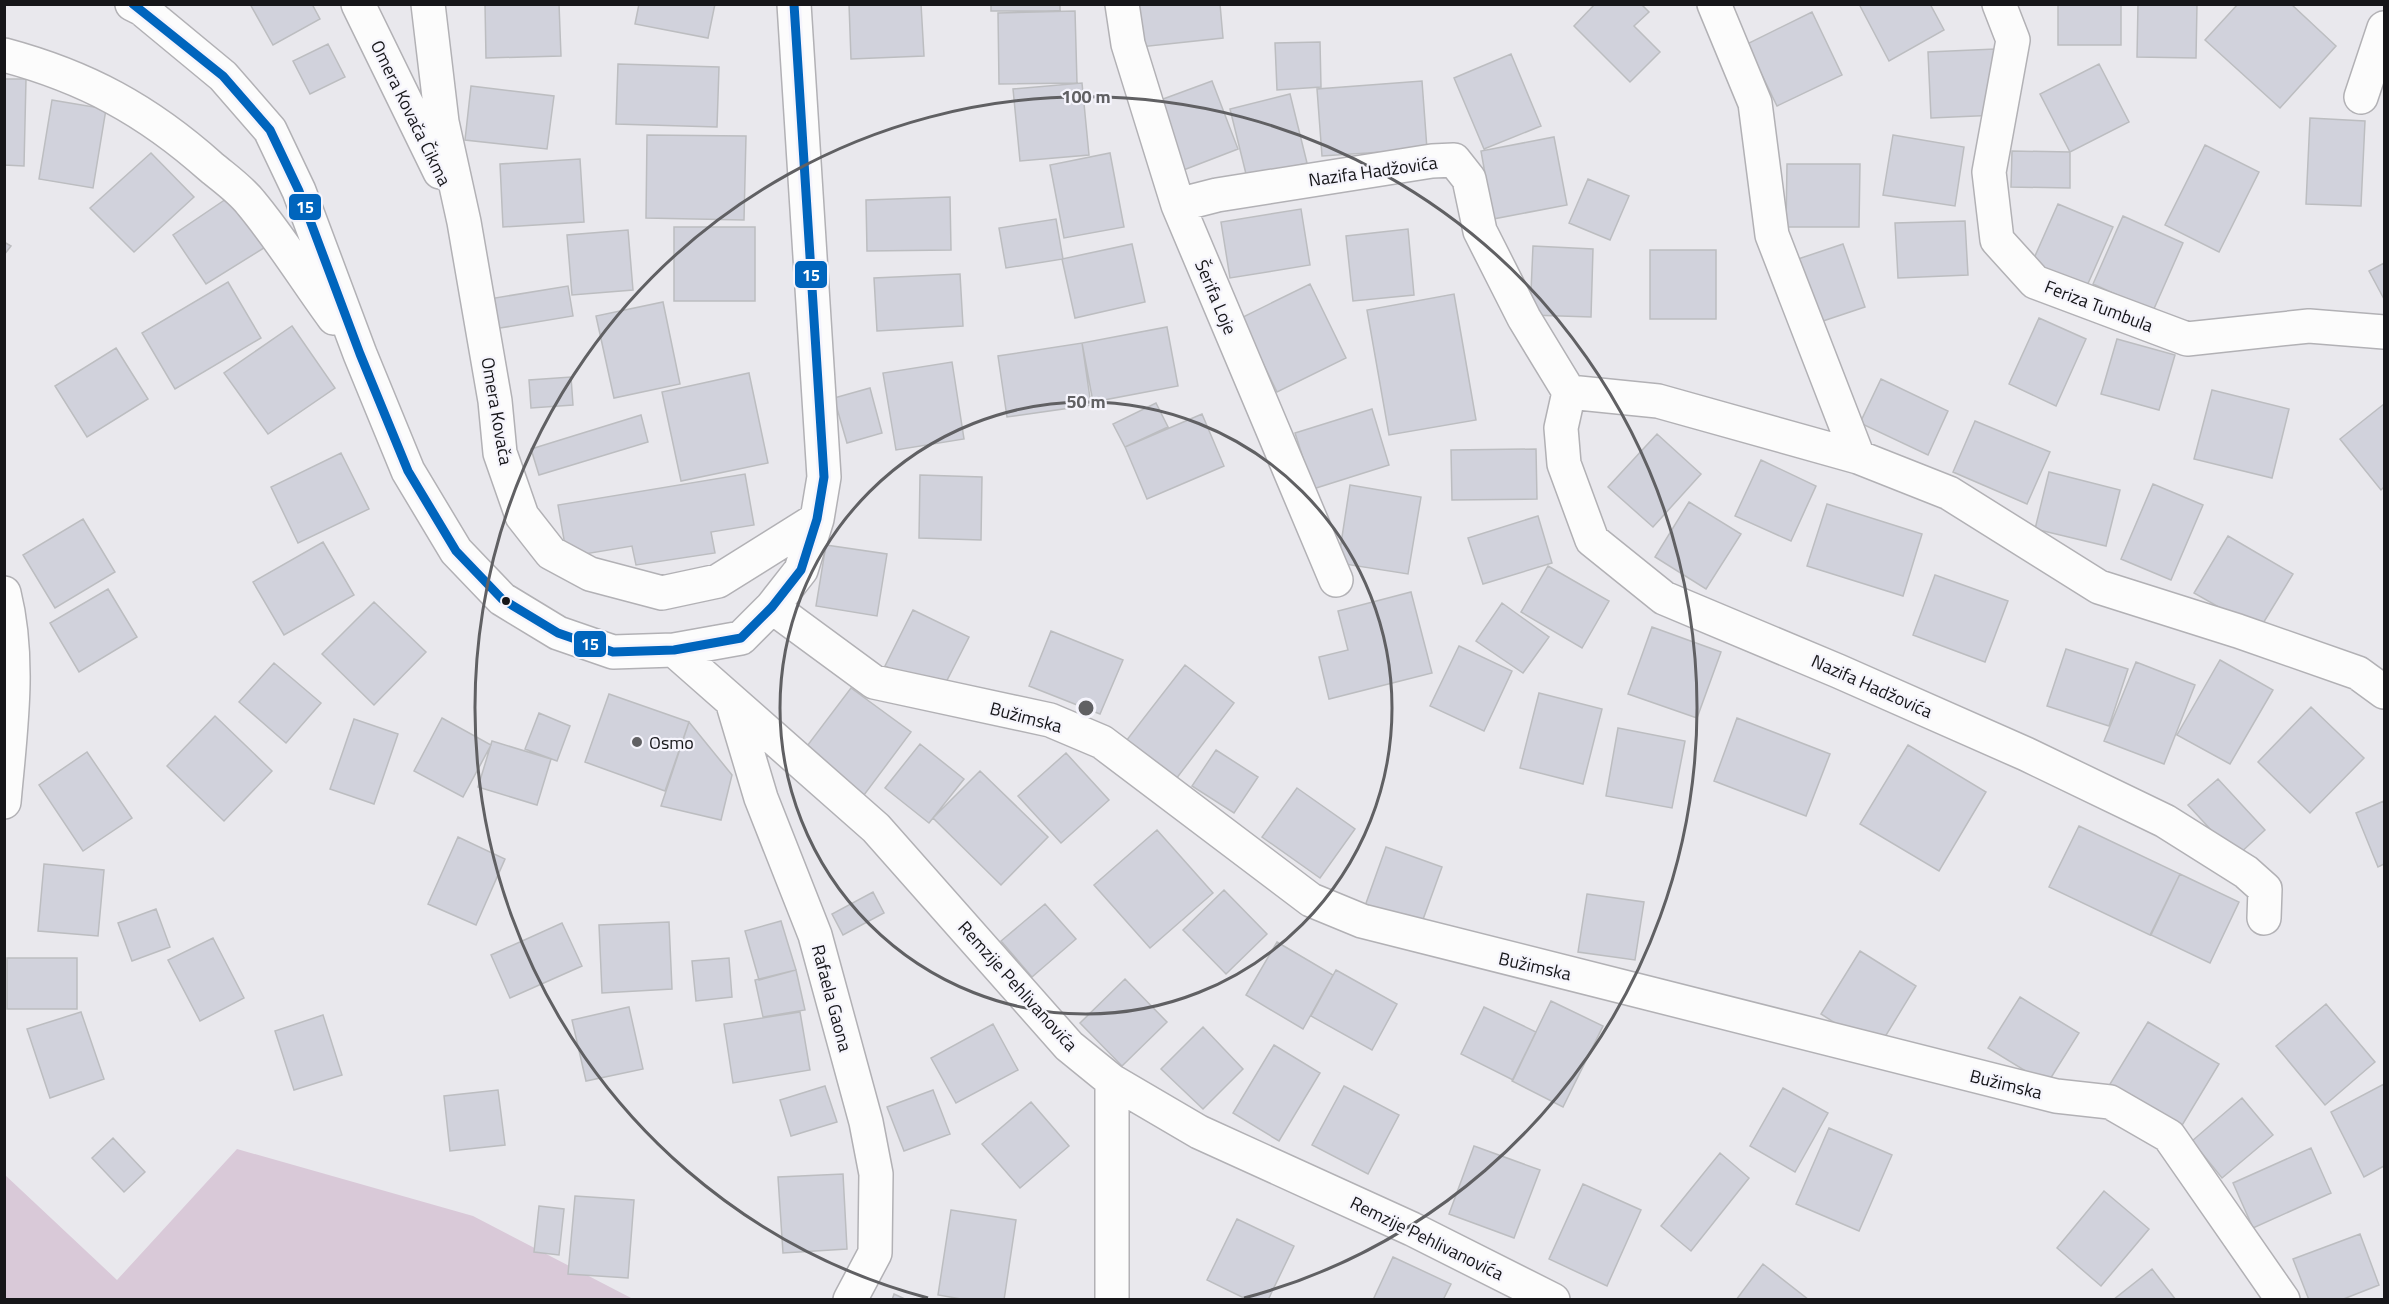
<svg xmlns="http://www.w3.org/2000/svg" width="2389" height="1304" font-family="'Titillium Web',sans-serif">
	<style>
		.green { fill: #d9c9d8 }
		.building { fill: #d1d2dc; stroke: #bcbdc0; stroke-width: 1.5 }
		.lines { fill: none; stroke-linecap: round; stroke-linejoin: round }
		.minor-casing { stroke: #b2b1b5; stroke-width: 36 }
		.minor { stroke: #fcfcfc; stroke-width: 33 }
		.bus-1-casing { stroke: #f5f4fc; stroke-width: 14 }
		.bus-1 { stroke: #0065bd; stroke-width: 9 }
		.ring { fill: none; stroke: #606063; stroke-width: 3 }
		.bus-dot { fill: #161619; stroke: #f5f4fc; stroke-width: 2 }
		.poi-dot { fill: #606063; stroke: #f5f4fc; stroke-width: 2 }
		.labels { text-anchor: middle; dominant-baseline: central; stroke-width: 4.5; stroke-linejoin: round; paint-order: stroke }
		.street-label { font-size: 18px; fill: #161619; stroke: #f5f4fc }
		.poi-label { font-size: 18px; fill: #161619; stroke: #f5f4fc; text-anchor: start }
		.centre { fill: #606063; stroke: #f5f4fc; stroke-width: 3 }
		.ring-label { font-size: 18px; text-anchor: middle; font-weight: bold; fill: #606063; stroke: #f5f4fc; stroke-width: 4.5; stroke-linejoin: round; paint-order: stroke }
		.line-badge { stroke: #f5f4fc; stroke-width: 2 }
		.badge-label { font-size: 16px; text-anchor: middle; font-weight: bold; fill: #fff }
	</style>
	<rect width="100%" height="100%" fill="#e9e8ed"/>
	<path class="green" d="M237 1149 473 1216 633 1299H5L4 1174 117 1280Z"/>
	<path class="building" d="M250 4H312L320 19 273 45Z
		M485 4H559L561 56 486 58Z
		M639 4H715L708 38 635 24Z
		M849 4H921L924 56 851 59Z
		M991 4H1060V11H991Z
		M1135 4H1220L1223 38 1140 47Z
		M1595 4H1641L1649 12 1634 26 1660 52 1630 82 1574 26Z
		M1859 4H1930L1944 30 1889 61Z
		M2058 4H2121V45H2058Z
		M2138 4H2197L2196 58 2137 57Z
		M2238 4H2291L2336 46 2280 108 2205 40Z
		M1075 11 1077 83 999 84 998 13Z
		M1812 12 1842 75 1777 106 1747 44Z
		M1320 42 1321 87 1277 90 1275 43Z
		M328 44 345 77 310 94 293 61Z
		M1995 49 1998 115 1931 118 1928 52Z
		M1511 54 1541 126 1484 149 1454 78Z
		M618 64 719 67 717 127 616 124Z
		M2099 64 2129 122 2070 152 2040 94Z
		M4 79H26L24 166 4 165Z
		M1212 81 1238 149 1181 171 1155 102Z
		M1422 81 1427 149 1322 156 1317 89Z
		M1082 83 1089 155 1020 161 1013 89Z
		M471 86 554 96 547 149 465 140Z
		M1290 94 1307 163 1247 178 1230 109Z
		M52 100 106 109 93 188 39 179Z
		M2310 118 2365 121 2361 206 2306 204Z
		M647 135 746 136 744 220 646 218Z
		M1893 135 1964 147 1955 206 1883 195Z
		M1554 137 1567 205 1493 219 1481 151Z
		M2205 145 2259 172 2219 252 2165 225Z
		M2012 151 2070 152V188L2011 187Z
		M151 153 194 197 134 252 90 208Z
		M1110 153 1124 227 1064 238 1050 165Z
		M580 159 584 222 503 227 500 164Z
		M1787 164H1860L1859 227H1786Z
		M1588 179 1629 196 1610 240 1569 223Z
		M232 195 267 246 206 284 173 235Z
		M950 197 951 250 867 251 866 200Z
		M2058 204 2113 227 2086 288 2031 265Z
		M1301 209 1310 265 1230 278 1221 222Z
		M2123 216 2183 243 2153 311 2093 284Z
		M1056 219 1063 259 1006 268 999 228Z
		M1965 221 1968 275 1898 278 1895 223Z
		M674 227H755V301H674Z
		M1408 229 1414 295 1353 301 1346 236Z
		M628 230 633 290 572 295 567 235Z
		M4 242 11 246 4 255Z
		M1132 244 1145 302 1075 318 1062 259Z
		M1843 244 1865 307 1820 322 1798 259Z
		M1533 246 1593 249 1591 317 1530 315Z
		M1650 250H1716V319H1650Z
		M2384 263V299L2369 271Z
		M960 274 963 326 877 331 874 278Z
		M228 282 261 338 175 389 142 333Z
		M1310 284 1346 358 1277 392 1241 318Z
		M568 286 573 316 494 329 489 299Z
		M1454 294 1476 420 1389 435 1367 310Z
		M663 302 680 384 614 398 596 316Z
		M2039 318 2086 339 2056 406 2009 384Z
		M292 326 335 388 268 434 224 373Z
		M1167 327 1178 386 1093 402 1082 343Z
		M2117 339 2175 355 2159 410 2101 394Z
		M1082 343 1091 405 1007 417 998 356Z
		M116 348 148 399 87 437 55 386Z
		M952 362 964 439 896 450 883 373Z
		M749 373 768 463 681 481 662 392Z
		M571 377 573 405 531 408 529 380Z
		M1881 379 1948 411 1928 455 1860 423Z
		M870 388 882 433 847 443 834 398Z
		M2212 390 2289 409 2272 478 2194 459Z
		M1156 403 1168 427 1125 447 1113 424Z
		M2384 404V487L2381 490 2340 439Z
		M1372 409 1389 465 1313 489 1295 433Z
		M1202 414 1224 466 1147 499 1125 447Z
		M641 415 648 442 539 475 531 449Z
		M1975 421 2050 452 2027 504 1953 472Z
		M1657 434 1701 474 1653 527 1608 487Z
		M1536 449 1537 499 1452 500 1451 450Z
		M341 453 369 509 298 543 271 487Z
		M1761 460 1816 486 1791 541 1735 516Z
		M2049 472 2120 490 2106 546 2035 529Z
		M745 474 754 525 711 532 715 553 636 565 632 546 567 557 558 505Z
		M920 475 982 477 981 540 919 538Z
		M2153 484 2203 505 2171 580 2121 559Z
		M1350 485 1421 497 1408 574 1338 563Z
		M1689 502 1741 534 1706 589 1655 557Z
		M1827 504 1922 534 1903 596 1807 566Z
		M1538 516 1552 563 1483 584 1468 538Z
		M83 519 115 572 55 608 23 555Z
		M2228 536 2293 574 2259 630 2194 593Z
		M323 542 354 595 284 635 253 582Z
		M826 545 887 554 877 616 816 606Z
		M1548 566 1609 601 1582 648 1521 612Z
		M1935 575 2008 601 1985 662 1913 635Z
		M108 589 137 637 79 672 50 623Z
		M1411 592 1432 673 1329 699 1319 657 1348 650 1338 611Z
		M374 602 426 652 374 705 322 654Z
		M1502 603 1549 637 1523 673 1476 641Z
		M913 610 969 637 940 694 885 666Z
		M1652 627 1721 652 1697 718 1628 694Z
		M1051 631 1123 660 1100 714 1029 686Z
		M1459 646 1512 671 1484 731 1430 706Z
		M2066 649 2128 669 2109 726 2047 706Z
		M2220 660 2273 690 2230 764 2177 735Z
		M2136 662 2195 685 2164 764 2104 741Z
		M274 663 321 703 286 743 239 702Z
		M1185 665 1234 703 1176 779 1126 741Z
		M851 688 911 732 864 795 804 750Z
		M1539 693 1602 709 1583 784 1520 768Z
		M609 694 689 722 665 791 585 762Z
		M2311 707 2364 758 2310 813 2258 762Z
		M539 713 570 726 557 761 525 749Z
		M215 716 272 771 224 821 167 766Z
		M442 718 491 745 463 797 414 771Z
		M1737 718 1830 754 1806 816 1714 781Z
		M354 719 398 734 374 804 330 789Z
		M689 722 732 775 721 820 661 806Z
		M1618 728 1685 741 1672 808 1606 796Z
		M492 741 551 759 537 805 478 787Z
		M920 744 964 779 929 823 885 788Z
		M1908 745 1986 792 1939 871 1860 824Z
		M1216 750 1258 777 1234 813 1192 786Z
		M87 752 132 818 83 851 39 785Z
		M1066 753 1109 800 1061 843 1018 796Z
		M980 771 1048 837 1001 885 933 818Z
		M2218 779 2265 830 2236 857 2188 805Z
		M1297 788 1355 829 1320 878 1262 837Z
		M2384 801V864L2378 867 2356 813Z
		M2079 826 2180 874 2150 935 2049 887Z
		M1157 830 1213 893 1150 948 1094 885Z
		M458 837 505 859 476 925 428 904Z
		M1386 847 1442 867 1421 925 1365 906Z
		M44 864 104 870 98 936 38 931Z
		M2180 874 2239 902 2210 963 2151 935Z
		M1224 890 1267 934 1226 974 1183 930Z
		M873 892 884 913 843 935 832 914Z
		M1587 894 1644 902 1635 960 1578 952Z
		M1045 904 1076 939 1032 977 1001 941Z
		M156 909 170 947 132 961 118 923Z
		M781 921 796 970 759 980 745 931Z
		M669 922 672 989 602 993 599 925Z
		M562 923 582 966 510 998 491 955Z
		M213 938 244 998 200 1021 168 960Z
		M1277 942 1333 975 1303 1029 1246 995Z
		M1860 951 1916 986 1877 1050 1821 1014Z
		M7 958H77V1009H7Z
		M729 958 732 997 696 1001 692 961Z
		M796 970 805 1010 763 1017 755 980Z
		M1336 970 1397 1004 1372 1050 1311 1016Z
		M1125 979 1167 1022 1122 1066 1080 1023Z
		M2020 997 2079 1033 2047 1084 1988 1048Z
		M1551 1001 1603 1026 1563 1107 1512 1081Z
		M2326 1004 2375 1062 2325 1105 2276 1046Z
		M629 1007 643 1069 586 1081 572 1020Z
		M1484 1007 1536 1032 1513 1080 1461 1054Z
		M81 1012 104 1079 50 1098 27 1029Z
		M800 1012 810 1070 733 1083 724 1024Z
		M323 1015 342 1075 294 1090 275 1031Z
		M2148 1022 2219 1064 2178 1132 2107 1089Z
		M993 1024 1018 1070 956 1103 931 1058Z
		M1203 1027 1243 1069 1203 1109 1161 1069Z
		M1274 1045 1320 1073 1279 1141 1233 1113Z
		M2384 1084V1166L2364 1177 2331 1112Z
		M825 1086 837 1122 791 1136 780 1100Z
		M1344 1086 1399 1115 1368 1174 1312 1145Z
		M1783 1088 1828 1113 1795 1172 1750 1146Z
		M498 1090 505 1145 450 1151 444 1096Z
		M933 1090 950 1134 904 1151 887 1107Z
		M2242 1098 2273 1135 2222 1178 2192 1141Z
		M1031 1102 1069 1146 1020 1188 982 1144Z
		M1829 1128 1892 1155 1859 1231 1796 1204Z
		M113 1138 145 1172 124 1192 92 1158Z
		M1474 1146 1540 1170 1514 1238 1449 1214Z
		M2311 1148 2331 1193 2253 1228 2233 1183Z
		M1720 1153 1749 1178 1691 1251 1661 1226Z
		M843 1174 847 1249 783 1253 778 1177Z
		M1583 1184 1641 1210 1607 1286 1549 1259Z
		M2104 1191 2149 1229 2101 1286 2057 1248Z
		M575 1196 634 1200 628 1278 568 1274Z
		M539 1206 564 1209 559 1255 534 1252Z
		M951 1210 1016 1220 1004 1300H967L938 1295Z
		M1237 1219 1294 1246 1268 1300H1248L1207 1280Z
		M2360 1234 2379 1285 2341 1300H2309L2293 1259Z
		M1393 1257 1451 1284 1443 1300H1373Z
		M1763 1264 1809 1300H1736Z
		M2152 1269 2176 1300H2113Z
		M894 1294 907 1300H892Z"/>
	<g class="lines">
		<g class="minor-casing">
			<path id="minor" d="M132 4 142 9 223 76 270 130 299 191 360 354 408 471 456 551 502 599 558 633 613 652 674 650 741 638 772 607 801 570 817 519 824 477 794 4
				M358 4 440 172
				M428 4 442 122 464 222 495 401 500 453 522 516 551 553 590 574 662 593 718 581 817 519
				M1122 4 1128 44 1178 205 1336 580
				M1714 4 1755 103 1772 235 1858 457
				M1999 4 2013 40 1989 172 1997 240 2035 282 2187 339 2309 326 2384 332
				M4 55C86 77 147 110 211 167 224 178 240 189 251 203 281 239 306 280 334 318
				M2361 97 2384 28
				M1178 205 1217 195 1432 161 1454 160 1469 179 1480 231 1524 318 1569 392 1561 428 1564 464 1592 540 1664 598 1838 671 2026 754 2165 821 2246 872 2265 889 2264 918
				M1569 392 1658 401 1858 457 1949 493 2099 587 2238 631 2358 673 2384 692
				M4 593C21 661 10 734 4 802
				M772 607 874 682 1050 720 1102 742 1311 900 1362 921 2056 1096 2110 1102 2169 1136 2283 1300
				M674 650 876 828 1069 1046 1112 1081 1199 1132 1412 1229 1553 1300
				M732 701 761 798 815 935 866 1122 876 1174 875 1253 850 1300
				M1112 1081V1300"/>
		</g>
		<use href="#minor" class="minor"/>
		<g class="bus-1-casing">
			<path id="bus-1" d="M133 4 223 76 270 130 299 191 360 354 408 471 456 551 502 599 558 633 613 652 674 650 741 638 772 607 801 570 817 519 824 477 794 4"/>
		</g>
		<use href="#bus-1" class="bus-1"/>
	</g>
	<g class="ring">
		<circle cx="1086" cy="708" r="306"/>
		<path d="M928 1298A611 611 0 1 1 1244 1298"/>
	</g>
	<circle class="bus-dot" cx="506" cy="601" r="5"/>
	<circle class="poi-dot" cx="637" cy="742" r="6"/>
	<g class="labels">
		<g class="street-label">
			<text transform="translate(411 113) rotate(64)">Omera Kovača Čikma</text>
			<text transform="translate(1373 171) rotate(-8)">Nazifa Hadžovića</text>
			<text transform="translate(1216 297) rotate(67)">Šerifa Loje</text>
			<text transform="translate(2099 306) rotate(21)">Feriza Tumbula</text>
			<text transform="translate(497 411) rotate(80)">Omera Kovača</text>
			<text transform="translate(1872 686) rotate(24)">Nazifa Hadžovića</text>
			<text transform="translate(1026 717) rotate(15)">Bužimska</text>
			<text transform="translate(1535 966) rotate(13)">Bužimska</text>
			<text transform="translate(1018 986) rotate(48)">Remzije Pehlivanovića</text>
			<text transform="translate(832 998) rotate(75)">Rafaela Gaona</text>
			<text transform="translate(2006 1084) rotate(14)">Bužimska</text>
			<text transform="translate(1427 1238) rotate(26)">Remzije Pehlivanovića</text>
		</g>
		<g class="poi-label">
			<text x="649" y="742">Osmo</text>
		</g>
	</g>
	<circle cx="1086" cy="708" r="9" class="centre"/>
	<g class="ring-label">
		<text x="1086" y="103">100 m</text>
		<text x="1086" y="408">50 m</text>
	</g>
	<g class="line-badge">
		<rect x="288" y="193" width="34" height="28" rx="6" fill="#0065bd"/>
		<rect x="794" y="260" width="34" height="29" rx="6" fill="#0065bd"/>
		<rect x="573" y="630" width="34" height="28" rx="6" fill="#0065bd"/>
	</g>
	<g class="badge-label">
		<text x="305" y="213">15</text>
		<text x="811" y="281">15</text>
		<text x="590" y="650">15</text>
	</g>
	<rect width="2389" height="1304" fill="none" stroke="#161619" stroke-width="12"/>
</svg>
